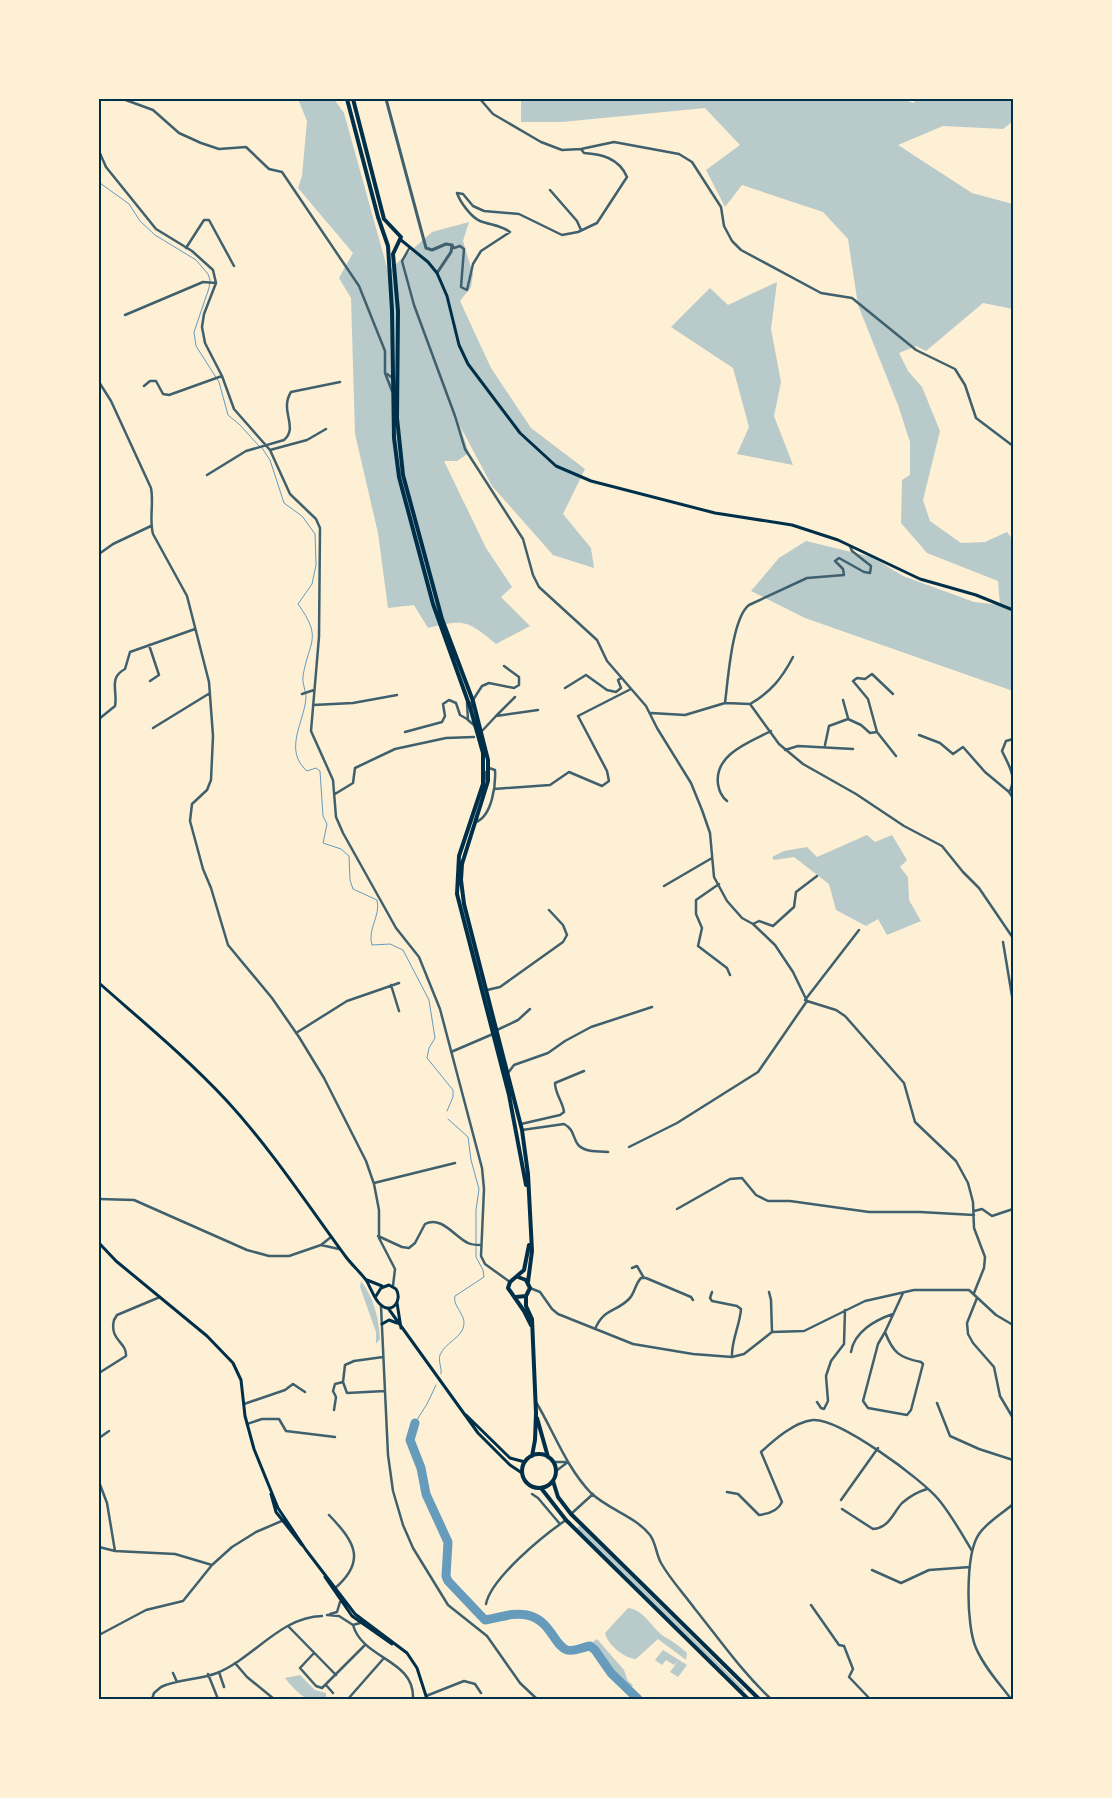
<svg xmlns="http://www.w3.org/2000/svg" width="1112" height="1798" font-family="Ubuntu,sans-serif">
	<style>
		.green { fill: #b9caca }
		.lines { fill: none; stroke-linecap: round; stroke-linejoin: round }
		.stream { stroke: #669bbc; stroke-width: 1 }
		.river { stroke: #669bbc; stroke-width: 9 }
		.minor { stroke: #3f606c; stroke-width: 2.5 }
		.tertiary { stroke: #3f606c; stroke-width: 3 }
		.secondary { stroke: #003049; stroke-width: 3 }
		.primary { stroke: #003049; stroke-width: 4 }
		.neatline { fill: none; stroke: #003049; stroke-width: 2 }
	</style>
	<rect width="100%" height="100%" fill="#fdf0d5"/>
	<path class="green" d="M298 99H334L344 113 388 271 432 232 469 222 463 241 473 274 471 287 460 301 491 368 531 428 585 469 563 514 591 548 594 568 553 555 492 486 460 426 469 453 457 461H444L486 548 512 587 501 597 530 626 496 644C467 620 465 619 428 628L414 605 388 608 378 533 355 434 351 298 339 278 353 253 298 188 302 176 307 121Z
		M521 99H903L913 103 918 99H1013V121L1003 129 943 126 898 145 972 193 1013 204V309L983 303 926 351 916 346 899 353 908 371 922 387 940 431 923 500 930 521 961 543 985 542 1007 532 1013 540V691L805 618 751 591 779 558 806 541 872 557 903 576 974 602 1000 605 998 581 927 553 901 523 902 480 910 475V442L898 405 858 305 848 239 823 212 742 185 725 207 706 170 740 145 705 108 562 122H521Z
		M777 282 771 329 781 382 774 416 793 465 737 454 749 427 733 368 671 327 710 288 728 305Z
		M867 835 875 842 892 835 907 860 900 867 908 877 909 900 921 921 887 935 878 919 866 926 836 910 829 884 794 857 774 860 772 857 784 851 807 847 817 857Z
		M361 1281C374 1298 379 1319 380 1339L376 1344V1332L360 1287Z
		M580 1525 745 1690 743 1691 577 1528Z
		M628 1608C645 1610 652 1629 665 1637 674 1642 679 1646 687 1653L686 1660 658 1639 636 1659C625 1659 607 1644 605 1633Z
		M597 1639 624 1670 628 1681 633 1685 629 1690 609 1669 595 1648 589 1645Z
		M663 1650 687 1665 678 1677 670 1672 678 1661 674 1665 666 1660 662 1665 655 1660Z
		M300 1675 315 1690 326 1693V1697C310 1709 294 1689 285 1678Z"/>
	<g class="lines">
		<path class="stream" d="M99 178 100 183 129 204 140 221 155 235 196 260 208 274 210 280 209 288 194 332 196 346 219 382 228 415 240 425 259 446
			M262 448 270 460 284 503 302 516 315 534 316 565 312 584 298 604C323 639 309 640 303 676 302 683 306 691 306 698 304 723 283 750 307 771L316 768 320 771 323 816 327 824 323 843 341 849 349 856 350 880 353 889 377 900C381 916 367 929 372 945L390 944 403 950 429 1000 435 1038 429 1048 427 1058 453 1090V1097L447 1111
			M441 1374C442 1368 438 1361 440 1355 445 1342 463 1338 464 1324 465 1314 452 1305 455 1296L484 1277 483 1270 476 1257V1210L479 1189 471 1160 468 1137 448 1119
			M415 1423 427 1404 436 1385"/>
		<path class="river" d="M415 1423 410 1440 421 1468 426 1494 448 1542 446 1576 448 1581 485 1620C500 1618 511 1612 527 1615 551 1620 554 1646 567 1650 575 1652 582 1647 590 1646L595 1650 611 1673 638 1699"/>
		<path class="minor" d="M123 99 153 110 179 133 201 143 219 149 246 147 269 169 282 172 359 286 385 351V373L392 391
			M581 149 614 142 679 154 692 162 701 176 721 207 724 226 732 241 741 250 821 293 852 298 916 350 955 369 965 385 976 418 1013 446
			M99 151 106 167 156 229 192 251 213 270 216 283 204 314 202 327 205 343 222 376 234 409 270 450 290 494 316 519 320 528 319 637 311 731 333 780 336 817 343 833 396 928 419 957 440 1009 482 1168 484 1189 481 1256 485 1264 510 1282
			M550 190 577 221 581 230
			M452 245 454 248 460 246 464 249 461 287 467 290 473 264 481 251 510 232C501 225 490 225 480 221 471 217 460 202 457 193L463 194 473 206 484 211 519 214 562 235 578 232 597 223 627 177C619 158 601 154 584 153L581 149 562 150 541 142 493 114 480 99
			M410 247 402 261 414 305 455 416 465 449 523 539 533 575 539 587 597 640 607 661 646 706 657 728 691 783 702 810 710 833 714 877 727 901 742 918 753 924 775 945 793 972 807 1001 836 1010 845 1016 904 1083 915 1122 956 1161 968 1183 973 1202 974 1228 985 1257 984 1268 974 1293
			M186 248 204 220H209L234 266
			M125 315 203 282 216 283
			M387 374 394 379 396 396
			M99 382 111 401 151 488C154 503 149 519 153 534L187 596 209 682 213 736 211 780 207 790 192 804 190 821 203 869 211 888 228 945 272 998 299 1037 324 1078 366 1161 374 1184 379 1210V1238L395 1269 393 1286
			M144 386 150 381H156L163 394 169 395 222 376
			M270 450 307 440 326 429
			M207 475 246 451 284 440C299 427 279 411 291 392L340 382
			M99 554 113 544 151 526
			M149 645 159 675 150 681
			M565 688 586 675 607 690 616 692 621 688 618 680 621 678
			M302 694 314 690
			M893 694 872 674 865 679 857 678 853 681 868 699 877 732 896 756
			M515 697 496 716 538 710
			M843 700 848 718
			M467 703 468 720 475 726
			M725 703C728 680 732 618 749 605L807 578 844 575 843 569 835 561 839 558 864 572 870 573 871 566 852 551 850 546
			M750 704C771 692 782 678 793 657
			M313 705 353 703 397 695
			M472 708 471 703 482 686 489 683 514 688 519 685V677L504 666
			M651 713 685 715 725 703 750 704 779 744 803 764 856 794 904 826 942 846 963 872 979 888 1013 938
			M99 719 115 706C118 691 108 678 125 669L130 652 195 629
			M153 728 210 693
			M482 731 496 716
			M405 732 442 722 445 716 443 704 449 700 456 703 460 715 467 719
			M919 735 940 743 953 754 963 747 985 772 1009 792
			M1013 739 1006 741 1002 751C1008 764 1018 778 1009 792L1013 798
			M825 745 829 726 848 719 861 725 870 733 877 732
			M785 750 798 746 853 749
			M484 783 486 772
			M494 789 550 785 569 772 602 786 609 781 607 771 578 716 631 689
			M335 794 353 783 355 768 395 749 446 738 474 737
			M727 801C722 797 719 791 718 784 714 754 750 742 771 731
			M476 822C492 816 496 785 495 770L489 768
			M719 884 696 900V914L702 928 698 946 727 968 730 975
			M664 886 712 858
			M753 924 759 921 773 926 794 907 796 892 817 876
			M1003 942 1013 1002
			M391 985 399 1011
			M487 990 500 987 563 942 567 935 563 925 549 910
			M805 1000 859 930
			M497 1030 518 1020 530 1009
			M296 1033 347 1001 399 983
			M451 1052 493 1034
			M508 1073 514 1065 548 1053 565 1041 591 1027 652 1007
			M521 1124 560 1115 564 1112C563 1102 555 1094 555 1083L584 1071
			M522 1130 564 1124C578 1131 570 1145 587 1150 593 1152 601 1151 608 1152
			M629 1147 677 1123 758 1072 807 1001
			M374 1183 455 1163
			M99 1199 134 1200 247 1250 269 1256H289L321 1245 331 1237
			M677 1209 730 1179 742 1178 756 1195 768 1201H790L869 1212H920L974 1215
			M974 1211 982 1209 992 1216 1013 1209
			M378 1236 402 1247 409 1248 415 1243 425 1224C441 1215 455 1237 468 1243 472 1245 477 1245 481 1245
			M321 1245 339 1249
			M632 1268 637 1266 644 1278
			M530 1288 540 1292 552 1309 558 1314 633 1344 693 1354 732 1357 744 1354 772 1332 804 1331 865 1301 914 1290H969L996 1315 1013 1325
			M712 1292 710 1298 712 1301 737 1306 741 1309C740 1325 731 1341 732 1357
			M769 1292 771 1300 772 1332
			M977 1298 967 1323 968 1334 973 1343 994 1367 1000 1396 1013 1418
			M381 1306 388 1455 393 1491 403 1525 413 1548 448 1605 487 1636 520 1683 537 1699
			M595 1329C604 1308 615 1313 629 1299 635 1293 635 1284 641 1278H646L691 1297 693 1300
			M885 1332 878 1344 863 1401 868 1408 907 1415 911 1410 923 1364 921 1362C900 1358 893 1353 885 1332L903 1293
			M851 1352C854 1332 875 1320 893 1314
			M99 1373 126 1356C127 1342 109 1340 114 1320L117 1315 160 1297
			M343 1382 345 1365 354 1361 383 1357
			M536 1402C554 1432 566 1467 591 1493 609 1510 635 1516 650 1535 656 1543 656 1554 661 1563 670 1579 684 1594 695 1609 720 1640 742 1672 771 1699
			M817 1402 821 1408 824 1409 828 1401 826 1376 831 1361 844 1344 845 1310
			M937 1403 950 1436 979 1449 1013 1460
			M244 1404 285 1390 293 1384 305 1392
			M334 1410 336 1397 333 1391 335 1384 343 1382 347 1393 385 1391
			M247 1424 262 1419H279L286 1431 335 1437
			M99 1438 109 1431
			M553 1462H566
			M556 1471 568 1462
			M99 1482 107 1503 115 1551
			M727 1492 738 1494 759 1515C768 1514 778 1511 782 1502L761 1452C774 1440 794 1422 813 1420 839 1418 922 1479 939 1500 952 1516 962 1534 972 1551
			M532 1494 538 1498 560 1524
			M841 1500 878 1448
			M842 1509 873 1529C889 1528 893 1513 902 1503 910 1496 917 1492 927 1489
			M571 1514 593 1494
			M329 1515C355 1542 367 1561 334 1589
			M99 1547 115 1551 175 1554 212 1565
			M872 1570 901 1583 929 1570 970 1567
			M486 1604C491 1578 544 1535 566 1520
			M811 1605 839 1645 844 1646 853 1669 849 1677 870 1699
			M330 1614 337 1612 340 1602
			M327 1615 339 1616 353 1625 360 1623
			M353 1625C363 1660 415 1659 413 1699
			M288 1626 336 1675
			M99 1635 146 1610 183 1601 212 1565 232 1547 256 1532 284 1520
			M314 1653 300 1668 316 1686 322 1688 365 1645
			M235 1663 247 1677 274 1699
			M219 1672 224 1687
			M173 1673 177 1682
			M208 1674 218 1699
			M326 1685 333 1693
			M426 1696 464 1681 475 1684 481 1693
			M152 1699 154 1693 161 1687C178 1679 199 1680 217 1673 254 1658 280 1617 322 1616
			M348 1699 384 1658
			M1011 1699C999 1683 984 1667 976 1648 966 1626 965 1554 979 1534 987 1522 1002 1514 1013 1504"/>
		<path class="tertiary" d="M386 99 426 248 432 250 446 244 452 245 451 252 437 273"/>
		<path class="secondary" d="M401 240 428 262 437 273 447 296 459 345 468 364 520 433 556 466 591 481 715 513 792 525 838 540 920 579 976 595 1013 610
			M99 983C142 1021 187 1058 227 1101 271 1149 307 1204 346 1257 352 1265 360 1272 366 1280 370 1286 375 1301 381 1305 392 1315 403 1300 396 1289L389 1285 381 1288 376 1296
			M99 1243 116 1261 207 1336 233 1363 241 1380 245 1416 254 1449 278 1508 306 1550
			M367 1280 382 1286
			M397 1303 401 1328
			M388 1308 478 1433 510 1465 522 1473
			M382 1324 389 1320 397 1323
			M466 1415 510 1458 525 1462
			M271 1494 276 1512 302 1545
			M306 1550 355 1614 407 1653 417 1668 427 1699
			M325 1577 352 1616 392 1644"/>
		<path class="primary" d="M347 99 378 217 388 246 392 310 394 438 399 477 433 604 470 707 483 753V784L459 856 457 894 509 1095 526 1185
			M353 99 384 219 401 237 393 254 398 311 397 418 403 475 442 619 473 701 488 760V781L462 864 461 880 464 904 522 1130 528 1174 532 1251 528 1282
			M529 1245 524 1270 510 1282 508 1288 524 1311 531 1325
			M526 1296V1306L532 1319 536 1413 535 1440 532 1456
			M516 1297 526 1296 530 1288 526 1280 518 1277
			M537 1418 548 1457
			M522 1471a17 17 0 1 1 34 0a17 17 0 1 1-34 0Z
			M553 1481 558 1497 571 1514 759 1699
			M541 1488 566 1520 748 1699"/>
	</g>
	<rect width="1112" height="1798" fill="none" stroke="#fdf0d5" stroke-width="200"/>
	<rect x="100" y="100" width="912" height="1598" class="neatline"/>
</svg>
